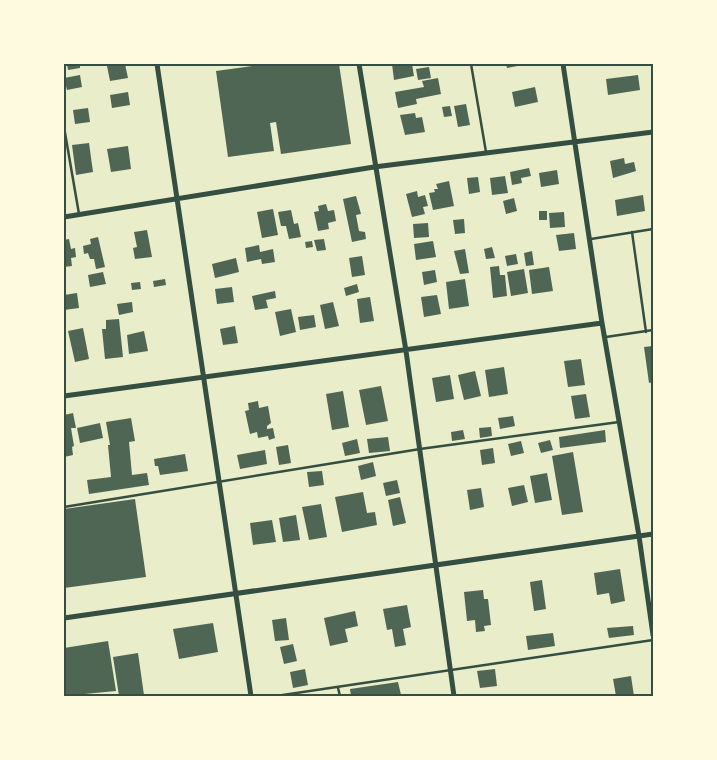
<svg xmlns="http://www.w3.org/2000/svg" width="717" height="760" font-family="'Times New Roman',serif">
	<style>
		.building { fill: #4f6655 }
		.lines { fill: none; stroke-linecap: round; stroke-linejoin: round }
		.service { stroke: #344e41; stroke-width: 2.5 }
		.minor { stroke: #344e41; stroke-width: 5 }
		.neatline { fill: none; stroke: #344e41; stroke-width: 2 }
	</style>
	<rect width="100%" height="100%" fill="#e9edc9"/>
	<path class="building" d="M67 64H80V68L68 70Z
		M125 64 128 78 110 81 107 66Z
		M266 64H339L351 144 281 154 276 122 270 123 274 151 228 157 216 71Z
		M392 64H412L414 76 394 80Z
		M506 64H523V65L507 68Z
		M429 67 431 78 418 80 416 69Z
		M80 75 82 87 67 90 64 78Z
		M638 75 640 90 608 95 606 79Z
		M438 78 441 94 416 99 417 104 398 108 395 92 424 87 422 81Z
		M535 87 538 102 515 107 512 92Z
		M128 92 130 105 112 108 110 95Z
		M466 104 470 125 458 127 454 106Z
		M450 106 452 116 444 117 442 107Z
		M88 108 90 122 75 124 73 110Z
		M415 113 416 118 422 117 425 132 405 135 400 115Z
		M89 143 93 172 76 175 72 145Z
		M128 146 131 169 111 172 107 149Z
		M624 158 625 164 634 162 636 171 613 178 610 161Z
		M529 168 531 176 521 178 522 183 512 185 510 172Z
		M557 170 559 184 541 187 539 173Z
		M505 176 508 193 492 195 490 178Z
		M478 177 480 192 469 194 467 178Z
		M449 181 454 206 433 210 429 193 435 192 434 189H438L436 184Z
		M417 191 418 197 425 195 428 206 423 207 425 214 412 217 406 194Z
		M643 195 645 211 617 216 615 200Z
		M356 196 361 214 356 215 359 231 365 232 366 239 352 242 343 199Z
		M514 198 517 211 506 214 503 201Z
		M326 204 328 211 334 210 336 221 328 223 329 229 318 231 314 212 319 211 318 206Z
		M273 209 278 235 262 238 257 212Z
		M291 210 294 224 298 223 301 237 289 239 286 226H281L278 212Z
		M539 211H547V220H539Z
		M564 212 565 227 550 228 549 213Z
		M464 219 465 233 455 234 453 220Z
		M428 223 429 237 414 238 413 224Z
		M147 230 152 257 135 259 133 248 137 247 134 232Z
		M574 233 576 249 559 251 556 235Z
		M98 237 105 267 96 269 94 259H90L88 253 84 254 83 246 91 244 90 239Z
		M69 239 71 249 75 248 76 257 71 258 72 266 64 267V240Z
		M324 239 326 250 317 251 314 240Z
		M312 241 313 247 306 248 305 242Z
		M433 241 436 257 416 260 414 244Z
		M259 245 260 252 273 249 275 262 262 264 261 259 247 262 245 248Z
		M492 247 495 258 486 259 484 249Z
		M465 249 469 273 460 274 454 251Z
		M532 251 534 265 526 266 524 253Z
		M516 254 518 264 507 266 505 256Z
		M362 256 365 275 352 277 349 258Z
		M236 258 239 272 215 278 212 264Z
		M499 266 500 275H505L507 296 493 298 490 267Z
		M549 267 553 291 532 294 529 270Z
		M524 269 528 293 511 296 507 272Z
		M435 270 437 282 424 285 422 272Z
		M103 272 106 284 90 287 88 275Z
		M165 279 166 285 154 287 153 281Z
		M465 279 469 306 449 309 446 282Z
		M140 282 141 289 132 290 131 283Z
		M357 284 359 292 346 296 344 288Z
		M232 287 234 302 217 304 215 289Z
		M275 291 276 298 266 300 268 308 255 310 252 296Z
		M77 293 79 308 64 310V295Z
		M437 295 441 314 424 317 421 297Z
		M370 297 374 321 360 323 357 299Z
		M132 302 133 312 119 315 117 304Z
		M333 302 339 326 325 329 320 305Z
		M291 309 296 332 280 336 275 312Z
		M314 315 316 327 300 330 298 317Z
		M119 319 123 357 105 359 102 329H106V320Z
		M235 326 238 343 223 345 220 329Z
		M83 328 89 359 75 362 68 331Z
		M144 331 148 351 129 354 127 335Z
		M653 346V382L649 383 644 347Z
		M581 359 585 385 568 387 564 361Z
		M504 367 508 394 489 397 485 370Z
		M475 371 481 396 464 400 458 375Z
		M450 375 454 399 436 402 432 378Z
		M381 386 388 421 366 425 359 390Z
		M343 391 349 427 332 430 326 394Z
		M586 394 590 417 575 419 571 396Z
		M258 401 259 408 268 406 271 423 267 426V429L273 428 275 438 269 440 268 436 258 438 257 432 250 434 245 411 249 410 248 403Z
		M73 413 76 428H71L74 446 72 447 73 455 64 457V415Z
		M513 416 515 426 500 429 498 418Z
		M131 418 135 441 129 442 132 475 147 473 149 485 89 494 87 480 111 477 108 445H110L106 422Z
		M100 423 103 438 80 443 77 428Z
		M491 427 492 436 480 438 479 428Z
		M463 430 465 439 452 441 451 432Z
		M605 430 606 442 560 448 559 437Z
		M388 437 390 451 369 453 367 439Z
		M357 439 360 453 345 456 342 443Z
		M550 440 553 450 541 453 538 443Z
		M521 441 524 453 511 456 508 444Z
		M288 445 291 463 279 465 276 447Z
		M493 448 495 463 482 465 480 450Z
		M265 450 267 464 240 469 237 455Z
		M573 452 583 512 562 515 552 456Z
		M185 454 188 471 160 475 158 466H155L154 459Z
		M373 462 376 476 361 480 358 466Z
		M322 471 324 485 309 487 307 472Z
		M547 473 552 500 535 503 530 476Z
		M397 480 400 493 386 496 383 483Z
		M524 485 528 502 512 506 508 488Z
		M481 488 484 507 470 510 467 490Z
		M363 492 367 513 375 512 377 525 342 532 335 497Z
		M400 497 406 523 393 526 388 500Z
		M135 499 146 577 64 588V509Z
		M321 504 327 537 309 540 302 507Z
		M296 515 300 540 283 542 279 518Z
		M272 520 276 542 253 545 250 523Z
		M620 569 625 601 611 604 609 593 597 595 594 573Z
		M542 580 546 609 534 611 530 582Z
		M483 590 484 599H488L491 625 484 626 485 631 476 632 475 620 467 621 464 592Z
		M407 605 411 627 403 629 406 645 395 647 392 629 387 630 383 609Z
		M355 611 358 626 345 629 348 642 330 646 324 618Z
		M286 618 289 640 275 641 272 620Z
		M213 623 218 652 179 659 173 629Z
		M633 626 634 635 609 638 607 628Z
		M553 633 555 646 528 650 526 636Z
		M108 641 116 691 64 696V648Z
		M293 644 297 661 284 664 280 647Z
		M138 653 144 695 119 696 113 657Z
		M305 669 308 685 293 688 290 672Z
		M495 669 497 686 480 688 477 671Z
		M631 676 634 696H616L613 679Z
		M398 682 401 695 351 696 350 689Z"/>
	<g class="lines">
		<path class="service" d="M471 64 486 152
			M64 127 79 214
			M632 232 646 332
			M591 239 653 229
			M606 337 653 330
			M64 507 420 449 619 422
			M338 688 340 696
			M276 696 653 640"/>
		<path class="minor" d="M157 64 251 696
			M359 64 406 351 454 696
			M563 64 602 323 639 536 653 635
			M64 217 374 167 653 132
			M64 396 602 323
			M64 618 653 534"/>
	</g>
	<rect width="717" height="760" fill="none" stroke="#fefae0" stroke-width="130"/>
	<rect x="65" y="65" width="587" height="630" class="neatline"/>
</svg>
